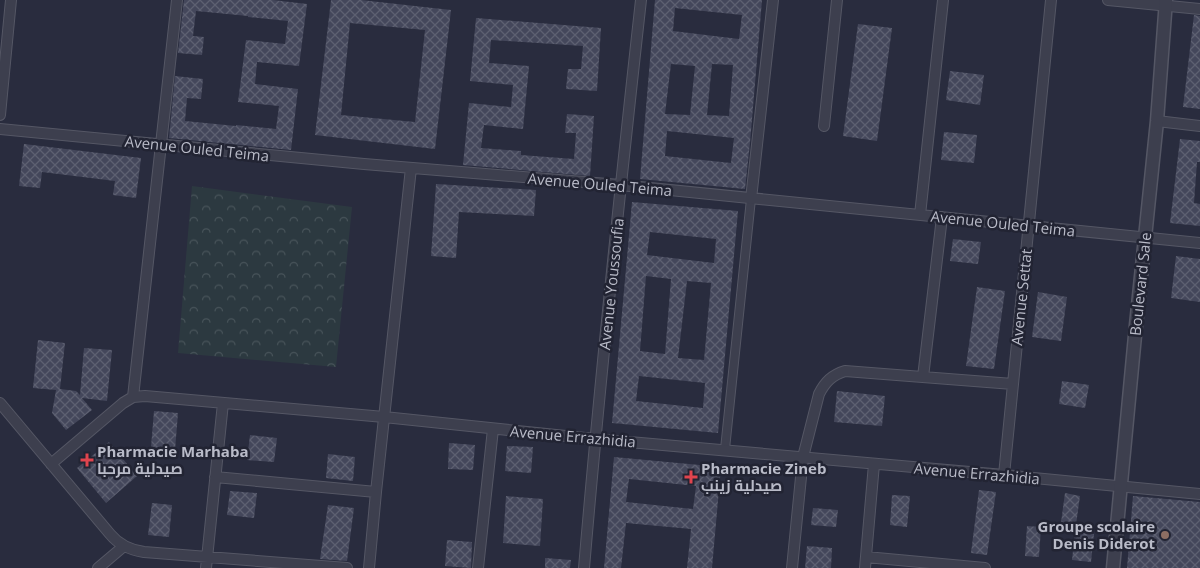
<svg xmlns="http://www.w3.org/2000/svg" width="1200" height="568" font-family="'Open Sans',Cairo,sans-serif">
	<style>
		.forest { fill: url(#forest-crowns) }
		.building { fill: url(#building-cross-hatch); fill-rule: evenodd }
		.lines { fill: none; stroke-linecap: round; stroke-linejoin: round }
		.pedestrian-casing { stroke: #555765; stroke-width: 10 }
		.minor-casing { stroke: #555765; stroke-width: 12 }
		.tertiary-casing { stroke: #555765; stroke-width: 15 }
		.pedestrian { stroke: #3d3f4e; stroke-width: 8 }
		.minor { stroke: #3d3f4e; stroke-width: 10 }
		.tertiary { stroke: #3d3f4e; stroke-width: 12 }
		.health-dot { fill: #e0444e; stroke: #222433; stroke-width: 2 }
		.education-dot { fill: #8d6e63; stroke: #222433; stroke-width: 2 }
		.labels { text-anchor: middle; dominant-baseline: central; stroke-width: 5; stroke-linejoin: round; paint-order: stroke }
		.street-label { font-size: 15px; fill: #b9bbc8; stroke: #222433 }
		.poi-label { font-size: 15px; font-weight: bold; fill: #b9bbc8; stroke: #222433; text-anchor: start }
	</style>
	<defs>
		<pattern id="forest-crowns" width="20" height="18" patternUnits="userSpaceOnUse" patternTransform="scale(1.25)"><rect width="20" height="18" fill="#2c3940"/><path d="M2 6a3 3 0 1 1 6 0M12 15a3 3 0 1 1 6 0" fill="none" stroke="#48545a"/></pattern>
		<pattern id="building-cross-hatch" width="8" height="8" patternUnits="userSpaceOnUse" patternTransform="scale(1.25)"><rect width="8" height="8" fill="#44475b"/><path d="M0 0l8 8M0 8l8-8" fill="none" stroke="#5d6071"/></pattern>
	</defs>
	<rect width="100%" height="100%" fill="#292c3e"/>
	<path class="forest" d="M192 186 352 207 336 367 178 353Z"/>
	<path class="building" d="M184 0H273L307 4 299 66 257 62 255 84 298 89 291 150 169 138 175 76 203 79 201 99 187 98 185 121 236 126V125L276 129 279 106 238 102 246 40 285 44 288 21 248 17V16L196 11 193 36 204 37 202 55 178 53Z
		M331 0H361L451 10 435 149 315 135ZM350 23 425 30 415 122 341 115Z
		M655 0H762L750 143 745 189 640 179ZM675 8 742 15 739 39 673 31ZM671 64 695 66 690 115 665 114ZM712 64 733 65 729 116 707 115ZM667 131 734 138 731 163 665 156Z
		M1194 15 1200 16V109L1183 107Z
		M476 18 601 28 597 91 566 89 568 69H581L583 46 491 40 489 63 529 66 523 129 484 125 481 148 521 151V155L574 159 576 133H565L567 114 594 116 590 176 463 165 469 103 511 107 513 85 470 81Z
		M858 24 892 28 877 141 843 136Z
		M950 71 984 75 980 105 946 100Z
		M944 132 977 135 974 163 941 160Z
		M1180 139 1200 141V162H1197L1194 203 1200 204V226L1170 223Z
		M24 144 141 158 136 198 113 195 115 181 42 172 40 188 19 186Z
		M436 184 536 190 534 216 459 212 456 258 431 256Z
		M632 202 738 211 718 433 612 423ZM650 232 716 239 714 263 647 255ZM646 276 671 279 665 354 640 351ZM687 281 711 283 704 360 678 358ZM639 376 705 383 703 408 636 401Z
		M953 239 981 242 978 264 950 261Z
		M1176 256 1200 259V302L1171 298Z
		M977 287 1005 291 994 369 966 366Z
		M1038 292 1067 297 1061 341 1032 337Z
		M38 340 65 343 60 389 76 391 80 395 84 348 112 350 107 401 82 398 92 410 66 430 52 413 56 390 33 388Z
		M1062 381 1089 385 1085 408 1059 404Z
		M837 391 885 396 882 426 834 422Z
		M154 411 178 413 175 450 151 447Z
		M250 435 277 438 274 462 247 460Z
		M109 442 137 476 106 503 77 468Z
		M449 443 475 445 473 470 448 469Z
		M507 446 533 447 531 473 505 471Z
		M328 454 355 457 353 481 326 478Z
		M614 457 721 467 712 568H687L691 529 626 523 621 568H604ZM629 479 696 486 693 509 626 502Z
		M979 490 996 492 987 555 971 553Z
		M230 491 257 493 254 518 227 515Z
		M1065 493 1080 496 1075 532 1060 530Z
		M892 495 910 496 907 527 890 525Z
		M506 496 543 499 540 546 503 543Z
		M1133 496 1200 502V568H1127Z
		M152 503 172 505 169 537 148 535Z
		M328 505 354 508 347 561 320 559Z
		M813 508 838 510 836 527 811 525Z
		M1027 526 1041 527 1039 557 1025 556Z
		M1075 532 1094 534 1091 562 1072 560Z
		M447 540 472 542 471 568 445 566Z
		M807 546 832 548 831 568H805Z
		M545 558 571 560 570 568H545Z"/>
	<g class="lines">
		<g class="pedestrian-casing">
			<path id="pedestrian" d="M725 449 751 199"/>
		</g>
		<g class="minor-casing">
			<path id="minor" d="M1108 0 1200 9
				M0 115 11 0
				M1157 121 1200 126
				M824 126 837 0
				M0 129 364 164 620 185 1200 243
				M751 199 773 0
				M920 215 943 0
				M923 377 942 217
				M133 397 177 0
				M0 403 110 534C119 545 130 550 144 552L347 568
				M51 464 123 403 133 397 145 396 384 417 595 439 1004 475 1200 494
				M1004 475 1051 0
				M215 477 376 492
				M866 557 985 568
				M98 568 124 546
				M206 568 223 403
				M369 568 376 492 411 168
				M478 568 493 429
				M584 568C600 378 620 189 641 0
				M792 568 803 457 819 394C825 382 832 375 845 371L1013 384
				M865 568 874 464"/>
		</g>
		<g class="tertiary-casing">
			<path id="tertiary" d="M1113 568 1136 325 1157 121 1166 0"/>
		</g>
		<use href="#pedestrian" class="pedestrian"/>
		<use href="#minor" class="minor"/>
		<use href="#tertiary" class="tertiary"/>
	</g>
	<g class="health-dot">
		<path d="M84.5 452.5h5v5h5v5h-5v5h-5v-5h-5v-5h5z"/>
		<path d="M688.5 469.5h5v5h5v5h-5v5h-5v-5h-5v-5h5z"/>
	</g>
	<circle class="education-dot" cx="1165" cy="535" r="5"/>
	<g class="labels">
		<g class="street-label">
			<text transform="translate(197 148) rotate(6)">Avenue Ouled Teima</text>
			<text transform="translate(600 184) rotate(5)">Avenue Ouled Teima</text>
			<text transform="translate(1003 223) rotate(6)">Avenue Ouled Teima</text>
			<text transform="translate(611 284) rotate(-84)">Avenue Youssoufia</text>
			<text transform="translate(1140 284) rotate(-84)">Boulevard Sale</text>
			<text transform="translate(1021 297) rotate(-84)">Avenue Settat</text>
			<text transform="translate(573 436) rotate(5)">Avenue Errazhidia</text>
			<text transform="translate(977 473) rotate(5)">Avenue Errazhidia</text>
		</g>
		<g class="poi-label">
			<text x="97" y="451">Pharmacie Marhaba<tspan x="97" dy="17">صيدلية مرحبا</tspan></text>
			<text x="701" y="468">Pharmacie Zineb<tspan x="701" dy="17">صيدلية زينب</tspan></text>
			<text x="1155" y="526" text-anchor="end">Groupe scolaire<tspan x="1155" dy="17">Denis Diderot</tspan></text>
		</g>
	</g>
</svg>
